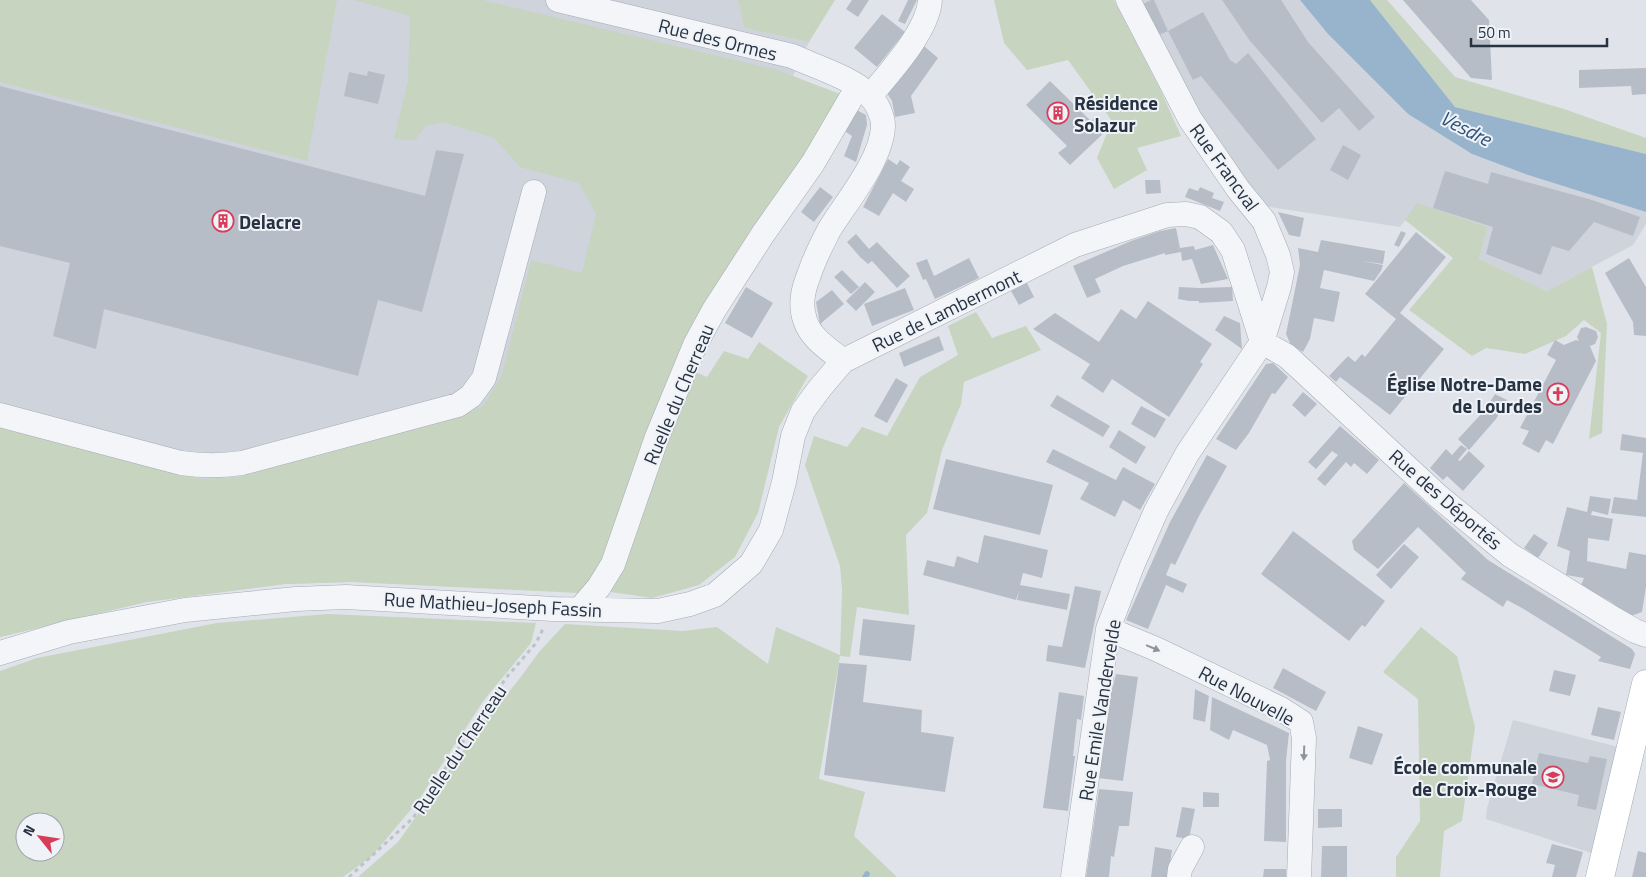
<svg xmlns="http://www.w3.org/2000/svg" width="1646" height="877" font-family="'Titillium Web',sans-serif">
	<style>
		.built { fill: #ced3dc }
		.green { fill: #c6d4c0; fill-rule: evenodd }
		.water { fill: #98b3cc }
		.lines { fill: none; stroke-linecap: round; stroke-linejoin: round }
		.stream { stroke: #98b3cc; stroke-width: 5.5 }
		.building { fill: #b7bdc7 }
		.minor-casing { stroke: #a5abb4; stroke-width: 25 }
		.major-casing { stroke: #9ea9b6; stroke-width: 29 }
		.path { stroke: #bec2c9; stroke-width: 3; stroke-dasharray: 4 4; stroke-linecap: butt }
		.minor { stroke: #f3f5f8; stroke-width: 24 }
		.major { stroke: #fff; stroke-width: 28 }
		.oneway { fill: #8d949d }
		.labels { text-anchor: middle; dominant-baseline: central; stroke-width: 4; stroke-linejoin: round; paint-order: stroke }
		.street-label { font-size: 19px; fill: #273242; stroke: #eff3f7 }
		.poi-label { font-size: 19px; font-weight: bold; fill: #273242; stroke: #eff3f7; text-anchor: start }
		.water-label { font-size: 20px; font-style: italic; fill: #2e5379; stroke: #eff3f7 }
	</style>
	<rect width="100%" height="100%" fill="#e0e4ea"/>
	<path class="built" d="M0 0H738L744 28 809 42 793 76 811 84 351 582 285 584 146 602 0 637Z
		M1133 0H1300L1328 34 1408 114 1472 154 1528 175 1646 212V224L1633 245 1547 291 1479 259 1488 227 1417 204 1400 227 1264 206 1204 129Z
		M1513 720 1618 747 1591 853 1486 819 1487 808Z"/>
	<path class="green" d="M0 0H337L307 161 0 82Z
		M354 0H482L777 70 848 97 752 237 602 562 579 593 351 582 285 584 146 602 0 637V428L201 479 238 477 461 417 484 405 502 375 531 260 582 273 596 214 579 183 520 167 494 138 443 122 426 126 415 140 394 139 408 81 410 16Z
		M738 0H835L809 42 744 28Z
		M994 0H1114L1160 89 1181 136 1137 148 1147 170 1114 189 1097 158 1112 121 1068 60 1027 70 1004 43Z
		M1370 0H1387L1455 77 1564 109 1646 138V154L1455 107Z
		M1417 203 1488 227 1479 259 1547 291 1592 267 1607 324 1602 433 1589 439 1601 333 1584 320 1566 336 1525 354 1486 348 1472 356 1409 310 1453 258 1405 220Z
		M976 312 992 338 1026 326 1041 350 964 382 961 404 942 450 927 513 906 535 909 615 857 607 850 657 840 656 819 779 865 792 854 836 897 877H358L398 842 469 742 520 678 539 652 565 624 683 631 717 627 768 664 776 627 840 655 842 589 840 566 805 465 814 436 847 447 862 427 887 436 920 377 958 355 948 326Z
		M759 342 808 376 779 427 758 513 735 557 699 585 652 598 604 591 691 370 707 377 724 351 748 359Z
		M328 614 536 623 531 643 484 700 418 801 372 856 343 877H0V671L37 658 217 623ZM25 822H55V852H25Z
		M1421 627 1457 656 1475 727 1462 821 1444 831 1440 877H1396V857L1420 821 1418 699 1383 672Z"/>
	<path class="water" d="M1300 0H1370L1455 107 1646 154V212L1528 175 1472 154 1408 114 1328 34Z"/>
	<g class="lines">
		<path class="stream" d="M865 877 867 874"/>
	</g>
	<path class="building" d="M852 0H869L858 17 846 9Z
		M908 0H917L905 24 898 21Z
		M1151 0H1154L1168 31 1157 36 1143 4Z
		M1222 0H1281L1308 42 1375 117 1359 131 1339 108 1322 123 1250 41Z
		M1403 0H1471L1489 20 1492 80 1471 78Z
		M1203 12 1230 60 1236 64 1248 53 1316 139 1278 170 1201 76 1193 80 1168 31Z
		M882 14 905 32 877 67 854 48Z
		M918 41 938 58 911 96 915 113 895 117 892 101 885 90Z
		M1646 68V94L1632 95 1631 86 1579 88V70Z
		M368 71 385 75 378 104 344 96 349 72 367 76Z
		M1050 81 1091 121 1097 116 1109 128 1070 165 1058 153 1067 146 1026 105Z
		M0 86 425 196 436 150 464 154 422 312 378 300 358 376 104 309 96 349 53 336 70 263 0 246Z
		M853 108 866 115 867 125 856 162 844 156 852 136 840 128Z
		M1343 145 1361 155 1348 180 1330 170Z
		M888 159 897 165 900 160 910 167 901 181 914 189 906 202 893 193 879 216 863 207Z
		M1445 171 1488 184 1491 172 1592 200 1640 217 1633 236 1594 222 1569 251 1552 246 1541 275 1486 254 1493 227 1433 208Z
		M1145 180H1160L1161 193 1146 194Z
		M820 187 833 197 814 222 801 212Z
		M1200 187 1214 193 1212 198 1224 202 1220 211 1185 197 1189 188 1198 191Z
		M1278 212 1304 218 1300 237 1289 235Z
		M1176 228 1180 248 1194 246 1195 250 1213 245 1228 279 1201 284 1192 259 1182 261 1181 252 1165 255V253L1123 266 1095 279 1101 292 1087 298 1073 266 1131 241 1160 231Z
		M1401 231 1406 233 1399 247 1394 245Z
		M1416 232 1446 257 1400 313 1444 349 1390 415 1340 377 1336 382 1329 376 1348 356 1355 362 1362 354 1365 357 1396 319 1365 294Z
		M856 234 869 249 877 242 910 276 897 288 872 261 868 264 860 257 847 242Z
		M1321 240 1385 251 1383 264 1362 261 1383 265 1381 271 1374 281 1324 270 1320 288 1340 292 1334 322 1314 318 1310 339 1303 352 1291 345 1286 334 1300 265 1298 248 1318 252Z
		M969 258 979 278 935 299 926 279 923 280 916 263 927 259 934 276Z
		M1629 258 1646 287V336L1634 335 1633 322 1605 273Z
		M842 270 859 287 851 294 834 277Z
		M865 282 875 292 856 311 846 301Z
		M1027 283 1034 297 1019 305 1011 291Z
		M746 287 773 303 752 338 725 323Z
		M1179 287 1199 288 1232 287 1233 301 1199 303V301H1189L1178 299Z
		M905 288 914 310 872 326 864 304Z
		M832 290 844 304 820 324 816 302Z
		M1148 301 1212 344 1200 362 1203 364 1169 417 1112 379 1103 393 1081 378 1090 364 1033 329 1055 313 1099 342 1121 309 1136 319Z
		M1224 316 1240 323 1242 349 1215 330Z
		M1586 327 1596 331 1598 337 1595 344 1590 346 1596 361 1553 444 1546 440 1539 453 1522 444 1529 431 1520 428 1556 360 1547 355 1555 340 1564 345 1576 340 1579 341 1577 337 1581 328Z
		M939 336 944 350 904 367 899 353Z
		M1273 363 1288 377 1275 394 1272 393 1249 433 1236 450 1216 439 1266 364Z
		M896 378 908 385 887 423 874 416Z
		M1303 392 1317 404 1305 417 1292 405Z
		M1495 394 1507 400 1496 419 1469 450 1458 439 1484 411Z
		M1057 395 1110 426 1103 437 1050 406Z
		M1141 406 1166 419 1155 438 1131 424Z
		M1340 426 1379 460 1367 474 1354 463 1351 467 1346 462 1325 486 1317 479 1338 455 1332 451 1316 469 1308 462Z
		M1119 430 1146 447 1136 464 1109 447Z
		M1622 434 1646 438V517L1611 513 1614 497 1637 500 1643 453 1620 450Z
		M1461 445 1467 449 1458 460 1460 461 1469 451 1485 466 1463 491 1447 476 1443 480 1430 468 1446 449 1452 455Z
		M1053 449 1116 480 1123 467 1155 484 1140 510 1123 500 1115 517 1080 499 1089 483 1046 462Z
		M1207 455 1227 466 1199 516 1175 565 1171 563 1166 575 1187 584 1183 593 1166 585 1148 629 1126 620 1170 522Z
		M946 459 1053 485 1040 535 933 509Z
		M1404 483 1488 560 1632 649 1635 654 1630 669 1598 661 1601 657 1522 608 1507 600 1503 607 1461 579 1466 573 1418 527 1378 569 1354 550 1352 541Z
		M1590 496 1611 499 1608 515 1592 511 1591 515 1613 519 1609 541 1588 538 1587 561 1626 569 1629 552 1646 555V587L1642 612 1631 616 1611 602 1581 585 1584 578 1566 575 1570 551 1557 546 1567 507 1587 512Z
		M1293 531 1385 601 1365 627 1362 625 1349 641 1261 574Z
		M1534 534 1548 543 1538 558 1524 548Z
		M984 535 1048 550 1042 578 1023 573 1020 585 1070 594 1067 610 1017 600 1019 591 1016 600 923 575 927 560 954 567 957 556 978 563Z
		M1404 544 1419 557 1391 589 1376 575Z
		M1075 586 1101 591 1085 668 1046 661 1048 645 1062 647Z
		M863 619 915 625 911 661 859 655Z
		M839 663 867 665 863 702 922 710 921 732 954 737 945 792 824 775Z
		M1283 668 1326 692 1316 711 1273 688Z
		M1554 670 1576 675 1570 696 1549 691Z
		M1116 674 1138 677 1123 781 1098 778 1109 702Z
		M1195 689 1209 696 1205 722 1193 719Z
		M1059 692 1084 696 1081 720 1077 719 1073 756H1075L1068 811 1043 808Z
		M1212 697 1289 733 1286 761V842L1264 841 1267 761 1270 760 1267 745 1233 730 1229 740 1210 730Z
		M1598 707 1621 712 1614 740 1591 735Z
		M1358 726 1383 734 1372 765 1349 758Z
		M1539 753 1588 763 1590 756 1607 759 1596 810 1577 806 1579 795 1532 784Z
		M1099 789 1133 792 1129 826H1119L1114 857 1111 856 1109 877H1086Z
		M1203 792 1219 793V807H1203Z
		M1182 807 1195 809 1189 839 1176 837Z
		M1318 809H1342V827L1318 828Z
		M1552 844 1583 852 1576 877H1552L1555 865 1546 863Z
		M1322 846H1347V877H1321Z
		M1155 847 1172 850 1168 877H1151Z
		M1638 851 1646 853V877H1632Z
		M1264 869H1286V877H1263Z"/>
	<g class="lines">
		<g class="minor-casing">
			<path id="minor" d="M558 0 792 56C814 66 853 78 870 96 877 103 883 116 883 126 882 160 846 202 829 230 822 244 815 257 810 272 804 287 799 303 805 320 811 339 829 349 843 361
				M870 96C890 72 928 31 930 0
				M1262 342 1287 356 1438 496 1510 555 1614 619 1635 631 1646 635
				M0 415 181 463C202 466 221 466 242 463L458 405 471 396 484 378 534 192
				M580 609 599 587 613 564 657 437 695 345 714 310 763 234 813 163 858 86
				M1108 629 1156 649 1281 709 1301 722 1304 738 1299 877
				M0 653 69 632 185 610 296 599 346 597 553 609 658 611 690 604 715 595 751 564 771 530 784 482 793 436 803 411 820 388 843 361 1075 245 1167 215 1186 214 1200 217 1221 232 1233 250 1262 342
				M1073 877 1108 629 1132 566 1156 511 1187 454 1262 342 1279 287 1282 272 1278 255 1264 221 1238 189 1190 119 1128 0
				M1179 877 1180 869 1192 847"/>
		</g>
		<g class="major-casing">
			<path id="major" d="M1600 877 1646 684"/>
		</g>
		<path class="path" d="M349 877 413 818 458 749 506 678 536 643 543 629"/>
		<use href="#minor" class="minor"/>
		<use href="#major" class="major"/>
	</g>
	<defs><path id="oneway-solid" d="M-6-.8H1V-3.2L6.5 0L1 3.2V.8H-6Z" transform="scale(1.25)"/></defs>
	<g class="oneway">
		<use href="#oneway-solid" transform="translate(1153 648) rotate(23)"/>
		<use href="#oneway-solid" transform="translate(1304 753) rotate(92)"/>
	</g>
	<defs>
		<g id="building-ring" transform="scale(1.125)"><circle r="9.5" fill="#eff3f7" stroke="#d73c59" stroke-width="1.5"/><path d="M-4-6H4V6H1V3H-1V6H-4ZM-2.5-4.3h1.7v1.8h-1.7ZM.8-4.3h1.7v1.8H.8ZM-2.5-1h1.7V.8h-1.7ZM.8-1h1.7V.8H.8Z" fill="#d73c59"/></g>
		<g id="church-ring" transform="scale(1.125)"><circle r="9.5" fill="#eff3f7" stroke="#d73c59" stroke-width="1.5"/><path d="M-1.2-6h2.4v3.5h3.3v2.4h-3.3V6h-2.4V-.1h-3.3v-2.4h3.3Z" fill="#d73c59"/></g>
		<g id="school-ring" transform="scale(1.125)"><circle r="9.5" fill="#eff3f7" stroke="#d73c59" stroke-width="1.5"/><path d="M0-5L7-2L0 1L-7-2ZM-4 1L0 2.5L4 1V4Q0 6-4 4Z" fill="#d73c59"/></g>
	</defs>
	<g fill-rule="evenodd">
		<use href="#building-ring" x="1058" y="113"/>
		<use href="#building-ring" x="223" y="221"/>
		<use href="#church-ring" x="1558" y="394"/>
		<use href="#school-ring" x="1553" y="777"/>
	</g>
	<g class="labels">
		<g class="street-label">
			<text transform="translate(718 39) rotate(14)">Rue des Ormes</text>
			<text transform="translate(1225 167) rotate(54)">Rue Francval</text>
			<text transform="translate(946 310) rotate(-26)">Rue de Lambermont</text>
			<text transform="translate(678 394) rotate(-67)">Ruelle du Cherreau</text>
			<text transform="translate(1446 499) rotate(41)">Rue des Déportés</text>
			<text transform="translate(493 604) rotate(3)">Rue Mathieu-Joseph Fassin</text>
			<text transform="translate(1247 695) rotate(28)">Rue Nouvelle</text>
			<text transform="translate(1099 710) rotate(-81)">Rue Emile Vandervelde</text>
			<text transform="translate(459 749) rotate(-56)">Ruelle du Cherreau</text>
		</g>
		<g class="poi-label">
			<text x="1074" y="102">Résidence<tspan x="1074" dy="22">Solazur</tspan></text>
			<text x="239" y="221">Delacre</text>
			<text x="1542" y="383" text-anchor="end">Église Notre-Dame<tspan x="1542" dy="22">de Lourdes</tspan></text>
			<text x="1537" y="766" text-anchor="end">École communale<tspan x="1537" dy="22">de Croix-Rouge</tspan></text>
		</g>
		<g class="water-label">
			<text transform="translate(1466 128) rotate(27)">Vesdre</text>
		</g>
	</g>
	<g transform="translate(40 837) rotate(300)"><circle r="24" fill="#eff3f7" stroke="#9fa6af"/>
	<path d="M0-4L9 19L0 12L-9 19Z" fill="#d73c59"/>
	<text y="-8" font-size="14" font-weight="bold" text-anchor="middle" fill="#273242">N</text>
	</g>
	<path d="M1471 38v8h136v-8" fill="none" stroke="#273242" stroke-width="2.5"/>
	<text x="1478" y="38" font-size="15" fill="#273242" stroke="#eff3f7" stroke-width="4" paint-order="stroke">50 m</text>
</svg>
